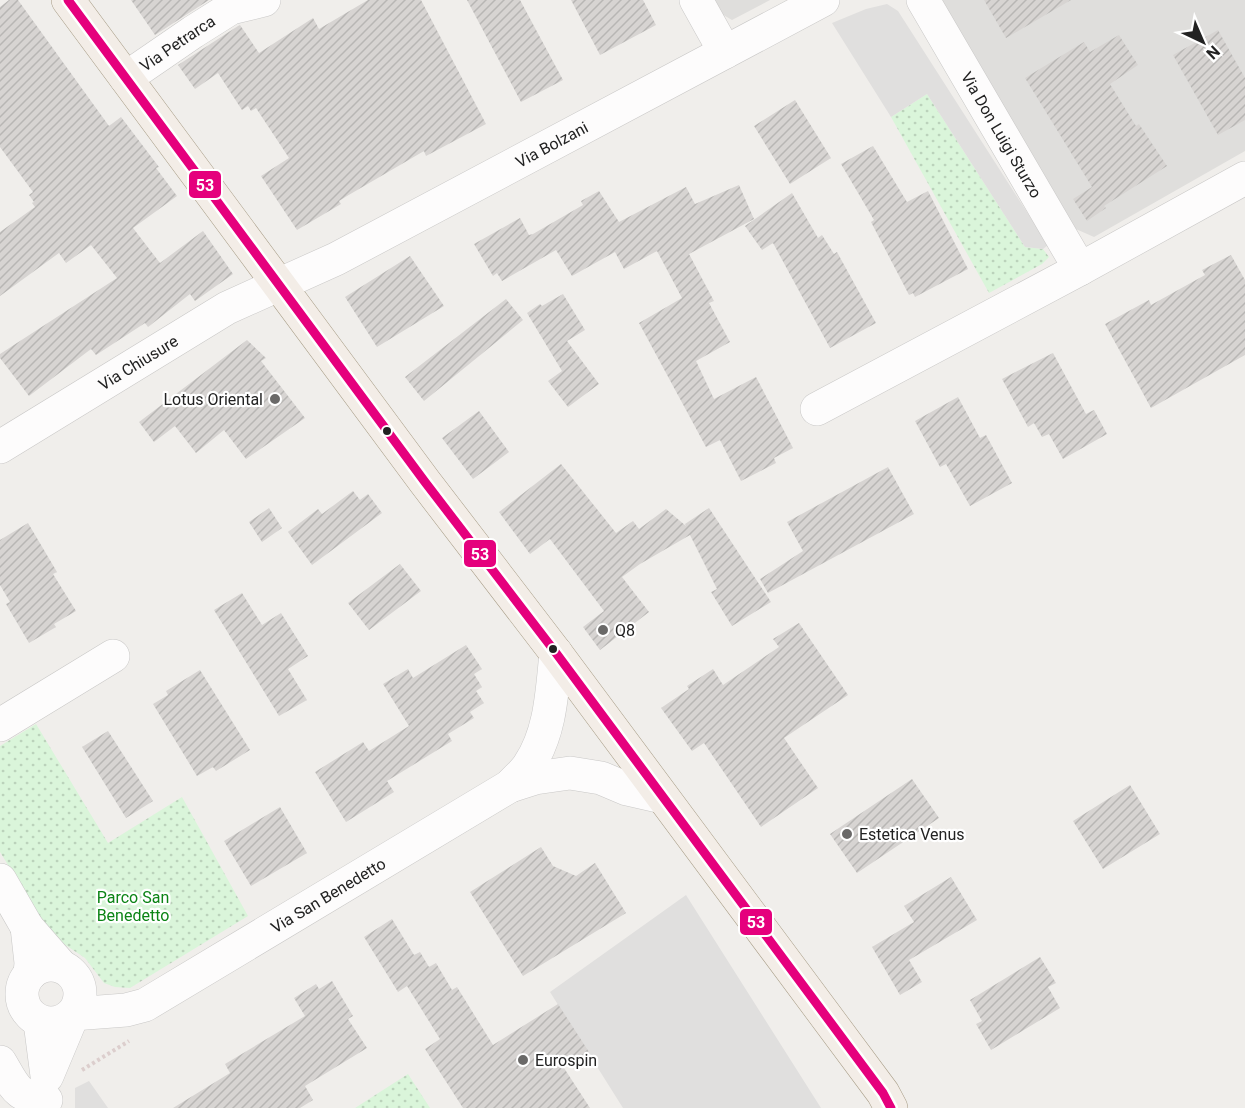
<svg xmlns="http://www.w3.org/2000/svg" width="1245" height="1108" font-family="Roboto,sans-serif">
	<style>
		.residential { fill: #dfdedc }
		.park { fill: url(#park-dots) }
		.parking { fill: #e0dfde }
		.building { fill: url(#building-hatch) }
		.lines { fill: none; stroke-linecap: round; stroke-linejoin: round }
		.minor-casing { stroke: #c9c8c7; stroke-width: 34 }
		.major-casing { stroke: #a79c86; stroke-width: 34 }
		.path { stroke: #dccecd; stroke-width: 4; stroke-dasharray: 3 3; stroke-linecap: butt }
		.minor { stroke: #fdfcfc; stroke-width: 33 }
		.major { stroke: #f3ede7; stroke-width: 33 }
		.bus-1-casing { stroke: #fff; stroke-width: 14 }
		.bus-1 { stroke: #e5007d; stroke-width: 9 }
		.poi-dot { fill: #6a6968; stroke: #fff; stroke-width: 2 }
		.bus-dot { fill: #222; stroke: #fff; stroke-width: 2 }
		.labels { text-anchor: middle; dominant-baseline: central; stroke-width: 4.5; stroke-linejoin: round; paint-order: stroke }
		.street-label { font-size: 16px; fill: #222; stroke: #fff }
		.poi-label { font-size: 16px; fill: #222; stroke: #fff; text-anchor: start }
		.park-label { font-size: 16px; fill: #0c8416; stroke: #fff }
		.line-badge { stroke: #fff; stroke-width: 2 }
		.badge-label { font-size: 16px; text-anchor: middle; font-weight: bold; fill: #fff }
	</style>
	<defs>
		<pattern id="park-dots" width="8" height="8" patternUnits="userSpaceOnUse" patternTransform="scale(1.5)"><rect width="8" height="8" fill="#daf5da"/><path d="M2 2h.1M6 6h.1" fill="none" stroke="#bbd2bb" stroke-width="1.8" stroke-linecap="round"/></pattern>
		<pattern id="building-hatch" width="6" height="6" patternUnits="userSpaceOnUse" patternTransform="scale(1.5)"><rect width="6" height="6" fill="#d7d4d2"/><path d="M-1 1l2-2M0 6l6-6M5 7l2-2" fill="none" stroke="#b8b6b4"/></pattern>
	</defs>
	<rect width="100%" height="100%" fill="#f0eeeb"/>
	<path class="residential" d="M713 0H770L732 20 720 13Z
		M931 0H1245V151L1094 237 1069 226Z"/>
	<path class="park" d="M927 94 1025 247 1043 249 1049 257 1042 264 989 293 891 117Z
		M36 724 108 843 182 797 248 916 130 988 115 987 104 983 85 958 52 936 0 852V746Z
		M408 1074 430 1108H355Z"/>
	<path class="parking" d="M887 4 898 11 1048 245 1043 249 1025 247 927 94 891 117 832 23 866 9Z
		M686 895 821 1108H623L550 992Z
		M89 1081 108 1108H75V1088Z"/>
	<path class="building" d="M9 0H18L109 126 121 117 159 167 156 168 177 196 133 228 160 263 203 231 233 274 195 301 190 294 148 327 145 323 96 355 91 349 29 396 0 358V354L117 278 91 245 66 263 59 253 0 296V232L35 207 32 203 34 202 29 195 33 192 0 147V7Z
		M131 0H209L155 35Z
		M368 0H421L486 124 426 156 424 151 347 196 339 201 341 204 297 230 261 176 289 158 256 108 251 111 248 106 242 110 218 73 195 89 178 65 238 26 240 25 259 53 313 18 319 29Z
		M467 0H520L563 80 521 102Z
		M571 0H643L656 25 600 55Z
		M984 0H1071L1006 38Z
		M1218 30 1245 78V120L1218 135 1173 55Z
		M1119 35 1138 65 1110 84 1136 126 1139 124 1167 166 1104 206 1106 208 1087 221 1073 199 1092 187 1025 78 1084 42 1090 52Z
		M795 100 831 158 790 184 754 126Z
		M873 146 907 202 928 191 968 269 915 297 913 293 909 295 871 222 874 220 841 164Z
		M739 185 754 219 689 254 714 301 709 303 730 342 696 361 714 399 756 377 793 448 774 458 776 463 741 481 720 440 706 447 639 323 682 298 657 251 624 269 615 252 572 276 556 250 502 281 497 273 493 276 474 244 520 218 529 235 533 234 583 205 581 201 599 191 619 222 686 187 695 204Z
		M792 193 818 238 822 235 834 254 837 252 876 323 830 348 773 243 762 250 745 226Z
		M1231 255 1245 280V355L1151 408 1105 324 1149 300 1151 305 1205 275 1202 270Z
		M410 256 444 306 377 347 345 297Z
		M563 294 585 330 567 341 599 384 568 407 548 381 562 371 527 313 540 304 542 306Z
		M506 299 523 320 424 401 405 377Z
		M247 340 266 358 261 361 305 418 246 459 224 430 196 453 175 426 154 442 139 422Z
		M1053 353 1086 414 1094 410 1107 434 1063 459 1049 434 1042 437 1034 423 1028 427 1002 379Z
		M958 397 980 438 986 435 1012 483 970 506 946 464 940 467 915 421Z
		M479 411 509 452 473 479 442 438Z
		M561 464 616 533 633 521 639 529 666 509 686 526 685 524 709 508 771 602 732 626 711 592 717 589 690 535 640 564 622 577 649 612 600 650 583 627 604 611 550 539 530 554 499 512Z
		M888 467 914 514 768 593 760 579 803 551 787 522Z
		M353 491 360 500 368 494 382 513 312 565 288 532 318 509 322 514Z
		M269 508 282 528 262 542 249 522Z
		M28 523 57 572 53 574 76 611 54 624 56 627 29 643 6 604 10 602 0 585V540Z
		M400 564 421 591 369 630 348 603Z
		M242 593 262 625 281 613 308 656 288 669 307 700 279 716 214 610Z
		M799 623 848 695 784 738 818 788 761 827 704 743 692 751 661 708 689 689 687 686 713 669 723 685 779 647 773 639Z
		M466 645 482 669 474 674 482 687 476 691 484 703 470 712 474 718 448 734 452 741 387 781 394 792 346 822 315 772 363 742 369 751 409 726 383 684 408 669 413 678Z
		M200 670 250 750 216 771 213 767 197 776 153 704 168 695 166 691Z
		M108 731 153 801 126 818 82 747Z
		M912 779 939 818 857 873 830 834Z
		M1130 785 1160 834 1103 869 1073 821Z
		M280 807 307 853 251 886 224 841Z
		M541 847 553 866 576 876 595 863 626 913 523 976 470 892Z
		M951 877 977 920 909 960 922 982 900 995 872 947 914 922 904 906Z
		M392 919 414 955 420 952 429 967 436 963 452 990 457 987 493 1045 558 1004 589 1052 564 1068 590 1108H463L425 1049 440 1039 407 986 398 992 364 937Z
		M1040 957 1056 983 1048 987 1060 1008 991 1050 976 1024 982 1021 970 1000Z
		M332 981 353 1016 348 1019 367 1048 305 1086 313 1100 300 1108H173L230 1073 225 1064 305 1016 294 998 316 984 319 989Z"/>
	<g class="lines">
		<g class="minor-casing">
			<g id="minor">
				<path d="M696 0 725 52"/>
				<path id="s1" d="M923 0 1080 269"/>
				<path id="s2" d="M126 78 193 32 231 8 264 0"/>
				<path d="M817 409 1080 269 1245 178"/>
				<path id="s3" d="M0 447 227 308 336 259 823 0"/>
				<path d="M0 725 113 656"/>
				<path d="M510 786C516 779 524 773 529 765 551 732 552 691 556 653"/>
				<path d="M0 880 27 927"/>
				<circle cx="51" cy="994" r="29"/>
				<path d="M30 974 31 963 27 927 61 966"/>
				<path id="s4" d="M40 1022 47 1076 73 1014 126 1010 145 1005 510 786 535 778 570 773 601 778 627 789 662 797"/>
				<path d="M0 1062C15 1087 15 1096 46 1100"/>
			</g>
		</g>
		<g class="major-casing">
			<path id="major" d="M68 0 425 482 556 653 883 1093 891 1108"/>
		</g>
		<path class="path" d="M82 1070 129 1041"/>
		<use href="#minor" class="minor"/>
		<use href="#major" class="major"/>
		<g class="bus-1-casing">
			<path id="bus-1" d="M68 0 425 482 556 653 883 1093 891 1108"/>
		</g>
		<use href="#bus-1" class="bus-1"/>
	</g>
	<g class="poi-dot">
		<circle cx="275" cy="399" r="6"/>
		<circle cx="603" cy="630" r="6"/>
		<circle cx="847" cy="834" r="6"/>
		<circle cx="523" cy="1060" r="6"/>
	</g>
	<g class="bus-dot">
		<circle cx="387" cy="431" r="5"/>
		<circle cx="553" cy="649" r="5"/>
	</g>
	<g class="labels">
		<g class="street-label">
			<text stroke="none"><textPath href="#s2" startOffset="62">Via Petrarca</textPath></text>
			<text stroke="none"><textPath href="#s1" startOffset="156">Via Don Luigi Sturzo</textPath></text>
			<text stroke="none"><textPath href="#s3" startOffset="630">Via Bolzani</textPath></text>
			<text stroke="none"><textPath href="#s3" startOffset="162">Via Chiusure</textPath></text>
			<text stroke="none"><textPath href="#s4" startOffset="408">Via San Benedetto</textPath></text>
		</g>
		<g class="poi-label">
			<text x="263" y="399" text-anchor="end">Lotus Oriental</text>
			<text x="615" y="630">Q8</text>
			<text x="859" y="834">Estetica Venus</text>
			<text x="535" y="1060">Eurospin</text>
		</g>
		<g class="park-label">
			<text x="133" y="897">Parco San<tspan x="133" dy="18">Benedetto</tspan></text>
		</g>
	</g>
	<g class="line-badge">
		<rect x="188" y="170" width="34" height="29" rx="6" fill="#e5007d"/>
		<rect x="463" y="539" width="34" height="29" rx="6" fill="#e5007d"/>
		<rect x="739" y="908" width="34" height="28" rx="6" fill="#e5007d"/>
	</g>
	<g class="badge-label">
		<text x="205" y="191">53</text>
		<text x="480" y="560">53</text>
		<text x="756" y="928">53</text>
	</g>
	<g transform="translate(1203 42) rotate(136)" stroke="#ffffff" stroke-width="4.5" paint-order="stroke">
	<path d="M0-4.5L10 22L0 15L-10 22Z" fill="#222222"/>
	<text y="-9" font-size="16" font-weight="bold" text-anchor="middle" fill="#222222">N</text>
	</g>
</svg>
